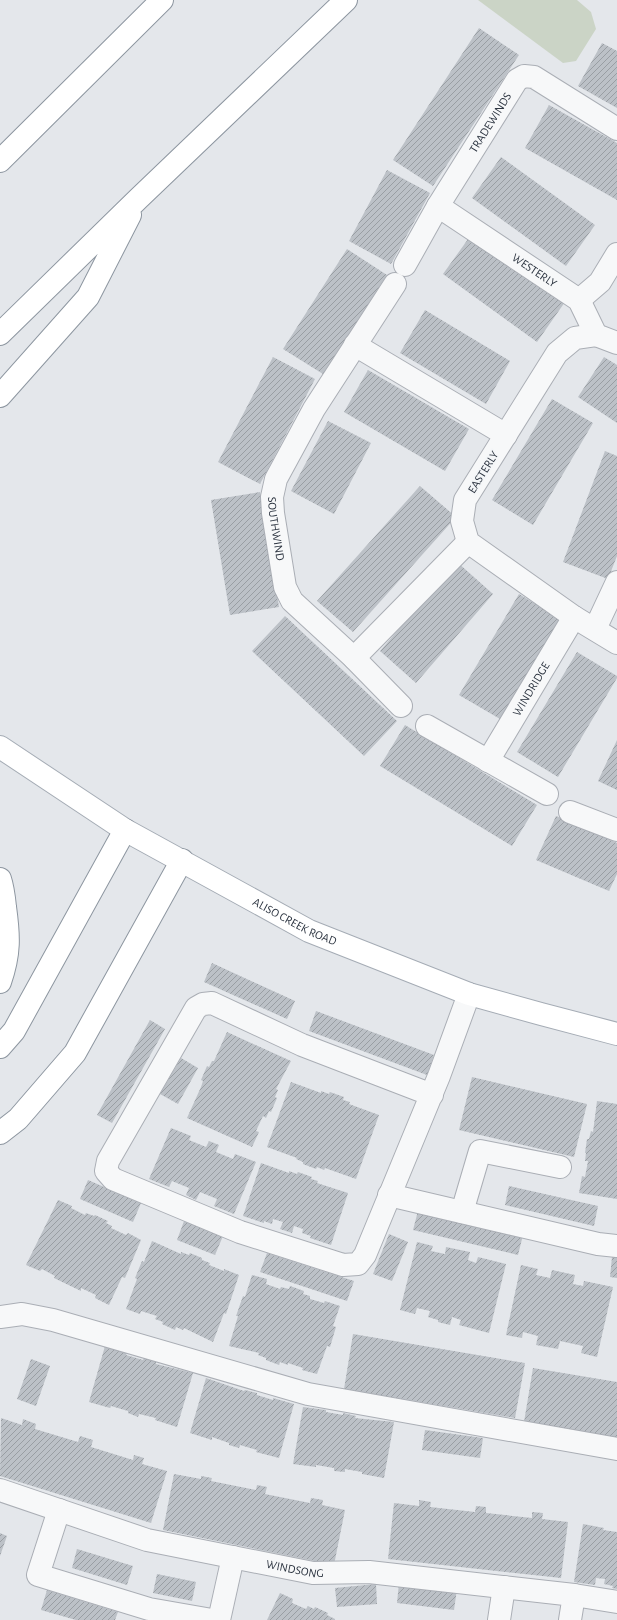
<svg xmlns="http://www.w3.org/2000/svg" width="617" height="1620" font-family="'Alegreya Sans',sans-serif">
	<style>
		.garden { fill: #cbd4c6 }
		.building { fill: url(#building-hatch) }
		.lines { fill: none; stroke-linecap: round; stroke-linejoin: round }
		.minor-casing { stroke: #aaaeb5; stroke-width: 24 }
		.major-casing { stroke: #a5acb5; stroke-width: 24 }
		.highway-casing { stroke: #8d96a0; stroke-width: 24 }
		.minor { stroke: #f7f8f9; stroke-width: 22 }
		.major { stroke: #fff; stroke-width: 22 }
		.highway { stroke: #fff; stroke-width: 22 }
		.labels { text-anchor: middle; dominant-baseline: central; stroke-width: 3.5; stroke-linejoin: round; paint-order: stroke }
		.street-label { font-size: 12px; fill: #2e3642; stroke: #f4f6f8 }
	</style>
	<defs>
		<pattern id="building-hatch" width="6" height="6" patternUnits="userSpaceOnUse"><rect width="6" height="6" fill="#bcc1c7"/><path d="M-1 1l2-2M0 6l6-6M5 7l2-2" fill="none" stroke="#999ea3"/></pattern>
	</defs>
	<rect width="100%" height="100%" fill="#e4e7eb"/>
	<path class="garden" d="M478 0H577L591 12 596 29 576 61 563 63Z"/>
	<path class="building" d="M479 28 519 55 433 186 393 160Z
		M602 43 617 51V108L578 86Z
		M549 105 617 143V200L525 148Z
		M501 157 595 225 566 266 472 198Z
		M387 170 430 193 391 264 349 241Z
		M471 235 565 302 537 342 443 274Z
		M347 249 387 275 323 374 283 349Z
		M425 310 510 361 486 404 400 353Z
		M273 357 315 379 260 484 218 462Z
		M604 357 617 365V423L578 397Z
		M368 370 469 429 445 471 344 412Z
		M552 399 593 423 533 525 492 500Z
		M328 421 371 443 334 514 291 491Z
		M605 451 617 456V556L608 579 563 562Z
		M420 486 456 517 353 632 317 601Z
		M260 492 279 607 230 615 211 500Z
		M457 562 493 594 416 683 380 651Z
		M519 594 560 619 500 719 459 695Z
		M285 616 397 721 364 756 252 651Z
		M577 652 617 676V678L558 777 517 752Z
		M405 725 537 805 512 846 380 766Z
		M617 740V790L598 781Z
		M556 816 617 843V874L609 891 536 860Z
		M212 963 295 1001 287 1019 204 982Z
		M316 1011 434 1055 427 1075 309 1031Z
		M150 1020 165 1029 112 1123 97 1115Z
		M227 1032 291 1061 276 1089 278 1090 275 1097 277 1098 271 1112 269 1111 266 1118 263 1116 256 1131 259 1132 252 1147 187 1118 201 1087 203 1081 201 1080 207 1066 209 1067 212 1061H214Z
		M181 1058 198 1068 178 1104 160 1094Z
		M472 1077 587 1104 574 1157 459 1130Z
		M291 1082 321 1093V1091L329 1094 330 1092 344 1097 343 1100 350 1102 349 1104 379 1115 356 1179 325 1168 324 1170 317 1167 316 1169 303 1164V1162L296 1159 297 1158 267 1147Z
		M597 1101 617 1104V1199L579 1193 582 1176 585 1177 588 1161H585L586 1153H585L587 1139H589L591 1131 593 1132Z
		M171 1128 191 1136 189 1140 206 1147 209 1141 219 1145 216 1152 233 1159 235 1154 256 1162 234 1214 214 1206 217 1199 200 1192 196 1200 186 1195 189 1188 172 1181 169 1187 149 1179Z
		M261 1163 289 1173V1171L297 1174 298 1172 312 1177 311 1179 318 1181 317 1183 348 1193 331 1245 310 1238 311 1236 302 1233 303 1229 294 1226 292 1233 280 1229 283 1222 273 1219 272 1224 264 1221V1223L243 1216Z
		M88 1180 141 1203 133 1222 80 1199Z
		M509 1186 598 1206 594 1226 505 1205Z
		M58 1200 72 1206 71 1208 85 1215 86 1213 94 1216 95 1215 108 1221 106 1223 112 1226 111 1228 126 1235 128 1233 141 1240 125 1278 122 1277 109 1305 95 1298 96 1295 81 1288V1291L54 1278 55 1276 42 1269 40 1271 26 1265Z
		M418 1211 523 1235 518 1255 413 1230Z
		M184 1221 223 1236 215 1255 177 1240Z
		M389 1234 408 1242 392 1281 373 1274Z
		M152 1241 181 1254V1252L189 1255 190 1253 202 1258V1260L210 1263 209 1265 224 1271V1269L239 1275 226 1314 224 1313 213 1342 184 1328 183 1330 176 1327 175 1330 162 1324 163 1322 155 1319 157 1316 141 1311 140 1314 126 1309 137 1279 135 1278 142 1261 144 1262Z
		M417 1242 433 1246 431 1251 445 1254 446 1247 470 1252 468 1260 476 1263 478 1257 506 1264 489 1333 459 1325 461 1320 452 1317 450 1325 438 1322V1320L428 1317 430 1311 417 1308 415 1314 400 1310Z
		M267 1253 354 1281 347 1301 260 1272Z
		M612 1257H617V1278L610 1277Z
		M521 1265 538 1269 536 1275 550 1278 552 1270 575 1275 573 1284 583 1286 584 1281 613 1287 597 1357 581 1353 583 1346 560 1341 558 1349 536 1345 538 1336 523 1332 522 1338 506 1335Z
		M252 1275 267 1279 266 1284 280 1289 281 1287 289 1289 290 1286 304 1291 303 1294 310 1296V1299L324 1303 325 1301 340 1306 333 1326 336 1327 330 1347 327 1346 317 1374 302 1370 303 1368 288 1363V1365L280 1362 279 1365 266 1360V1358L258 1355 259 1353 229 1346 238 1316H236L243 1296 245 1297Z
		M353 1334 525 1363 515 1418 344 1389Z
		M105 1346 127 1353 126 1355 143 1360 144 1358 156 1362V1364L193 1373 177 1427 155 1420 156 1418 139 1414 138 1417 128 1413V1411L111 1406 110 1408 89 1402Z
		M31 1359 50 1366 36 1406 17 1399Z
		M533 1368 617 1382V1438L524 1422Z
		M206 1378 244 1391 245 1390 257 1393V1395L273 1400V1398L294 1404 279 1458 256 1452 257 1450 240 1445 239 1448 229 1445V1443L212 1437V1440L190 1433Z
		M303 1407 326 1410V1412L343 1415V1413L356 1416 355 1418 394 1422 384 1478 362 1474V1472L345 1469V1472L334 1471V1468L316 1465V1467L293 1464Z
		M1 1418 22 1425 23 1419 36 1424 35 1429 78 1442 80 1436 93 1440 91 1447 133 1460 134 1455 144 1458 142 1464 167 1471 151 1523 0 1476Z
		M425 1430 483 1438 480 1458 422 1450Z
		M174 1474 201 1479V1476L212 1478 211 1481 256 1490 257 1485 267 1487 265 1494 310 1503 311 1498 323 1500 322 1505 345 1510 334 1565 163 1530Z
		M419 1500 431 1502 430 1507 475 1512 476 1506 486 1507V1513L532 1518V1512L543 1513 542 1519 568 1522 561 1578 388 1559 394 1503 419 1506Z
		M583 1524 604 1528 603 1530 617 1532V1589L612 1588 613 1586 604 1584 605 1579 596 1578 595 1585 574 1582Z
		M0 1533 7 1536 0 1556Z
		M77 1549 133 1566 127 1585 72 1568Z
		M157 1574 196 1582 192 1601 153 1593Z
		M399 1583 457 1589 454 1610 397 1603Z
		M376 1584 377 1604 337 1607 335 1588Z
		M47 1590 118 1612 115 1620H76L41 1610Z
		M280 1593 293 1599 292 1603 306 1609 308 1606 314 1609 315 1607 328 1613 327 1615 335 1619V1620H267Z"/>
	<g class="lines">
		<g class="minor-casing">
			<g id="minor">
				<path id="s1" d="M438 206 579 300 596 335 617 343"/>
				<path id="s2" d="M405 265 438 206 517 80 524 76 534 77 617 129"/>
				<path id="s3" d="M395 284 314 409 276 479 272 497 273 513 285 587 292 601 354 658 401 706"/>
				<path d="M579 300 600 282 617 254"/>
				<path d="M596 335 575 338 557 353 465 500 462 521 468 542 574 617 617 643"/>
				<path d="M355 345 506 435"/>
				<path d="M595 629 617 582"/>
				<path d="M354 658 468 542"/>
				<path d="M427 726 547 794"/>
				<path id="s4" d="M488 761 574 617"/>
				<path d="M570 812 617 830"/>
				<path d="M432 1095 302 1045 212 1003 203 1004 196 1008 108 1161 106 1171 113 1179 240 1232 343 1265 358 1264 365 1255 439 1076 469 994"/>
				<path d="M389 1195 598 1244 617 1246"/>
				<path d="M462 1212 480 1151 560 1167"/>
				<path d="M0 1317 22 1314 53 1320 308 1394 617 1449"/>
				<path id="s5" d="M0 1490 147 1540 313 1573 369 1572 574 1595 570 1620"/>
				<path d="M59 1510 38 1575 149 1609 212 1620"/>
				<path d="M574 1595 617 1602"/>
				<path d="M219 1620 233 1557"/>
				<path d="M499 1620 504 1587"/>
			</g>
		</g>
		<g class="major-casing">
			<g id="major">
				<path id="s6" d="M0 747 125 830 309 931 469 994 541 1014 617 1034"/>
			</g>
		</g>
		<g class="highway-casing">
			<path id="highway" d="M0 161 162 0
				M0 334 138 199 346 0
				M0 396 88 297 130 215
				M0 879C3 888 4 897 5 907 9 936 10 953 0 982
				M0 1047 14 1031 125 830
				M0 1133 18 1119 75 1053 182 860"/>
		</g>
		<use href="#minor" class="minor"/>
		<use href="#major" class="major"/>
		<use href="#highway" class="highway"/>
	</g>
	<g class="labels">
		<g class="street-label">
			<text stroke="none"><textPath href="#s2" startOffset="166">TRADEWINDS</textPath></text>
			<text stroke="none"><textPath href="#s1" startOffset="116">WESTERLY</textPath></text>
			<text transform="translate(483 472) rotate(-58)">EASTERLY</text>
			<text stroke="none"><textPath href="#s3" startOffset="279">SOUTHWIND</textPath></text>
			<text stroke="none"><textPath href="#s4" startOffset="84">WINDRIDGE</textPath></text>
			<text stroke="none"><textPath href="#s6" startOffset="343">ALISO CREEK ROAD</textPath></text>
			<text stroke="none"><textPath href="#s5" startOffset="306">WINDSONG</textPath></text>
		</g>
	</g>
</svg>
